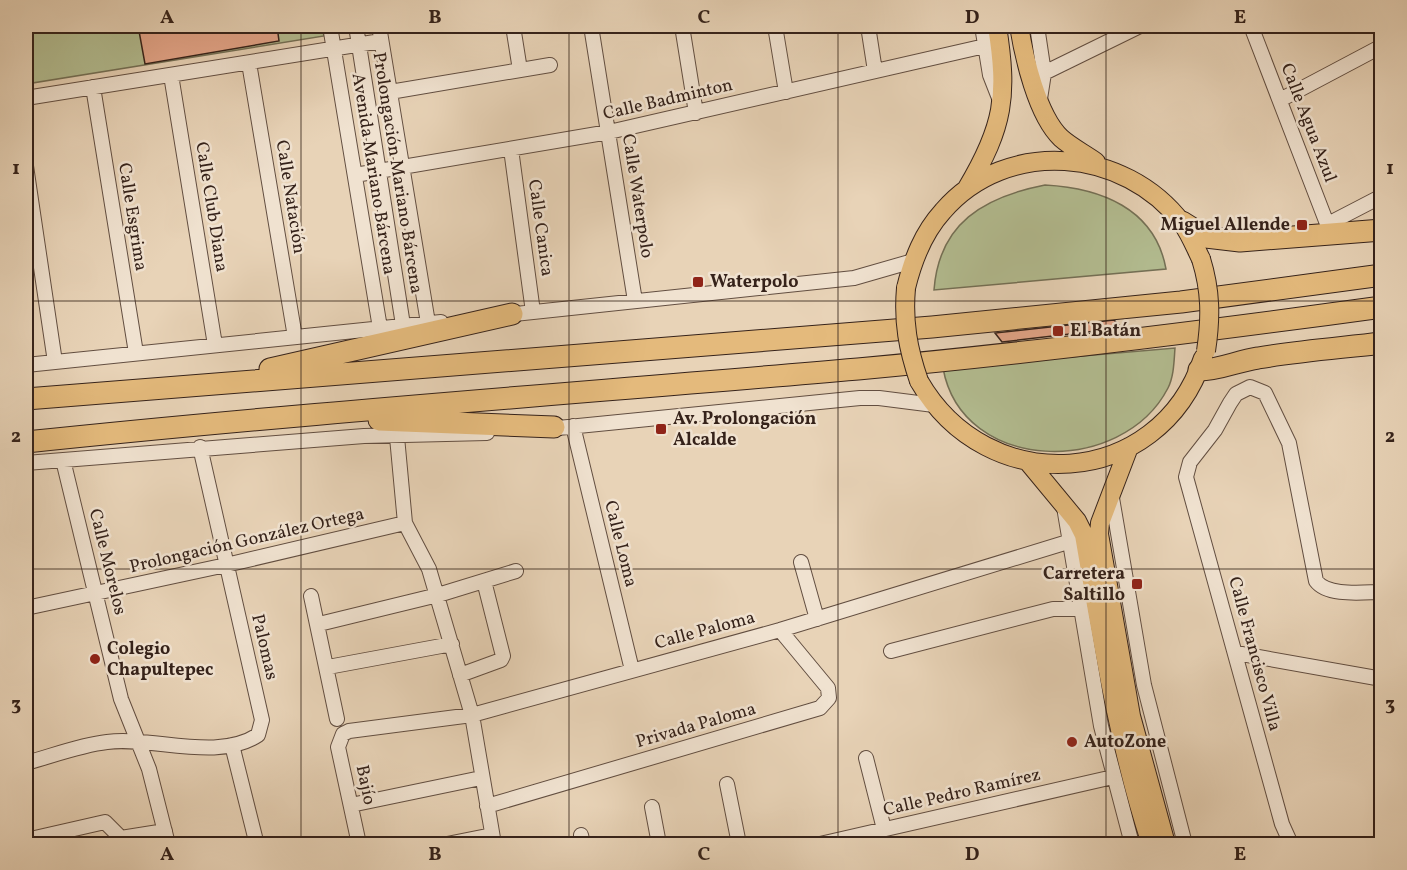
<svg xmlns="http://www.w3.org/2000/svg" width="1407" height="870" font-family="Vollkorn,serif">
	<style>
		.green { fill: #b3bd91; stroke: #747056; stroke-width: 1.5 }
		.building { fill: #e5a68a; stroke: #35221a; stroke-width: 1.5 }
		.lines { fill: none; stroke-linecap: round; stroke-linejoin: round }
		.minor-casing { stroke: #624e41; stroke-width: 16 }
		.major-casing { stroke: #35221a; stroke-width: 20 }
		.highway-casing { stroke: #35221a; stroke-width: 23 }
		.minor { stroke: #f0e2d0; stroke-width: 14 }
		.major { stroke: #e4ba7c; stroke-width: 18 }
		.highway { stroke: #e4ba7c; stroke-width: 21 }
		.major-bridge-casing { stroke: #35221a; stroke-width: 20; stroke-linecap: butt }
		.major-bridge { stroke: #e4ba7c; stroke-width: 18 }
		.grid { fill: none; stroke: #35221a; stroke-width: 1.5; stroke-opacity: 0.55 }
		.poi-dot { fill: #8f2418; stroke: #f0e2d0; stroke-width: 2 }
		.labels { text-anchor: middle; dominant-baseline: central; stroke-width: 5; stroke-linejoin: round; paint-order: stroke }
		.street-label { font-size: 18px; fill: #35221a; stroke: #f0e2d0 }
		.poi-label { font-size: 18px; font-weight: bold; fill: #35221a; stroke: #f0e2d0; text-anchor: start }
		.neatline { fill: none; stroke: #35221a; stroke-width: 2 }
		.grid-label { font-size: 20px; text-anchor: middle; font-weight: bold; fill: #35221a }
	</style>
	<rect width="100%" height="100%" fill="#e8d3b7"/>
	<filter id="stains"><feTurbulence type="fractalNoise" baseFrequency=".00333" numOctaves="4"/><feColorMatrix values="0 0 0 0 .2 0 0 0 0 .09 0 0 0 0 .02 0 0 0 .5 -.17"/></filter>
	<radialGradient id="worn" r=".72"><stop offset=".6" stop-color="#630" stop-opacity="0"/><stop offset="1" stop-color="#630" stop-opacity=".3"/></radialGradient>
	<path class="green" d="M26 26H322L324 36 26 84Z
		M1045 185C1100 188 1155 208 1166 269L934 290C939 223 984 197 1045 185Z
		M1175 348C1174 361 1174 376 1168 388 1122 477 962 474 943 368Z"/>
	<path class="building" d="M127 26H277L279 41 145 64 139 31 129 33Z
		M1114 320 1122 328 1002 342 995 333Z"/>
	<g class="lines">
		<g class="minor-casing">
			<path id="minor" d="M330 26 380 328
				M356 26 403 325
				M379 26 428 323
				M513 26 520 70
				M591 26 635 301
				M682 26 696 113
				M775 26 786 92
				M868 26 875 71
				M982 26 990 75 999 98
				M1037 26 1044 73 1040 99
				M1251 26 1331 234
				M249 63 295 337
				M1044 73 1140 26
				M171 75 215 345
				M93 87 136 353
				M390 92 550 65
				M26 98 381 41
				M1280 100 1382 46
				M511 149 533 312
				M26 166 55 362
				M355 175 609 132 985 46
				M1328 224 1382 196
				M505 315 854 278 913 261
				M26 365 441 322
				M573 426 632 670
				M548 429 860 398H879L934 405
				M397 437 405 523 429 569 472 715 494 844
				M63 460 121 699 149 769 168 844
				M26 463 364 436 487 433
				M1112 498 1144 685 1185 844
				M1064 507 1101 726 1132 844
				M801 562 817 619
				M311 596 337 719
				M26 608 226 565 405 523
				M319 624 438 595 516 571
				M891 651 1053 609H1081
				M1236 653 1382 679
				M328 667 452 644
				M460 675 501 660 503 656 484 581
				M232 745 255 837
				M866 758 884 829
				M26 763C52 756 80 745 107 742 153 736 217 762 258 735L262 720 200 447
				M727 784 739 844
				M351 805 481 778
				M487 806 820 708 829 698 828 688 780 630
				M652 807 659 844
				M581 835 583 844
				M26 840 105 822 121 838 165 831
				M359 844 338 747 343 734 349 731 472 715 780 630 1071 541
				M447 844 492 835
				M820 844 1113 777
				M1291 844 1282 824 1186 477 1190 462 1215 430 1230 403 1236 394 1250 387 1265 393 1289 443 1316 581C1328 597 1364 592 1382 592"/>
		</g>
		<g class="major-casing">
			<path id="major" d="M1019 26C1024 57 1037 115 1061 138 1071 147 1085 154 1096 162
				M967 188C1004 126 1008 96 997 26
				M906 288C913 259 923 233 943 211 1007 137 1125 148 1182 223 1190 234 1195 247 1201 259
				M919 381C987 500 1159 490 1203 358
				M1129 447 1100 523 1099 534 1131 716 1166 844
				M1029 463 1077 521 1084 535C1102 639 1118 744 1151 844"/>
		</g>
		<g class="highway-casing">
			<path id="highway" d="M1182 222 1206 237 1240 241 1382 230
				M270 369 512 314
				M1199 370C1220 370 1237 361 1258 358 1299 351 1340 348 1382 343
				M26 399 932 327 1181 302 1382 275
				M379 420 554 427
				M26 442C303 413 580 393 858 369 1033 353 1207 331 1382 307"/>
		</g>
		<use href="#minor" class="minor"/>
		<use href="#major" class="major"/>
		<use href="#highway" class="highway"/>
		<g class="major-bridge-casing">
			<path id="major-bridge" d="M1201 259C1211 291 1211 318 1206 351
				M906 288C903 322 908 349 919 381"/>
		</g>
		<use href="#major-bridge" class="major-bridge"/>
	</g>
	<path class="grid" d="M301 26V844M569 26V844M838 26V844M1106 26V844M26 301H1382M26 569H1382"/>
	<g class="poi-dot">
		<rect x="1296" y="219" width="12" height="12" rx="3"/>
		<rect x="692" y="276" width="12" height="12" rx="3"/>
		<rect x="1052" y="325" width="12" height="12" rx="3"/>
		<rect x="655" y="423" width="12" height="12" rx="3"/>
		<rect x="1131" y="578" width="12" height="12" rx="3"/>
		<circle cx="95" cy="659" r="6"/>
		<circle cx="1072" cy="742" r="6"/>
	</g>
	<g class="labels">
		<g class="street-label">
			<text transform="translate(668 100) rotate(-13)">Calle Badminton</text>
			<text transform="translate(1308 123) rotate(69)">Calle Agua Azul</text>
			<text transform="translate(397 173) rotate(81)">Prolongación Mariano Bárcena</text>
			<text transform="translate(373 174) rotate(81)">Avenida Mariano Bárcena</text>
			<text transform="translate(637 196) rotate(81)">Calle Waterpolo</text>
			<text transform="translate(290 197) rotate(81)">Calle Natación</text>
			<text transform="translate(211 207) rotate(81)">Calle Club Diana</text>
			<text transform="translate(132 217) rotate(81)">Calle Esgrima</text>
			<text transform="translate(540 228) rotate(82)">Calle Canica</text>
			<text transform="translate(247 541) rotate(-13)">Prolongación González Ortega</text>
			<text transform="translate(620 544) rotate(76)">Calle Loma</text>
			<text transform="translate(107 562) rotate(76)">Calle Morelos</text>
			<text transform="translate(705 631) rotate(-15)">Calle Paloma</text>
			<text transform="translate(264 647) rotate(77)">Palomas</text>
			<text transform="translate(1254 654) rotate(75)">Calle Francisco Villa</text>
			<text transform="translate(696 726) rotate(-16)">Privada Paloma</text>
			<text transform="translate(365 785) rotate(78)">Bajío</text>
			<text transform="translate(962 793) rotate(-13)">Calle Pedro Ramírez</text>
		</g>
		<g class="poi-label">
			<text x="1290" y="225" text-anchor="end">Miguel Allende</text>
			<text x="710" y="282">Waterpolo</text>
			<text x="1070" y="331">El Batán</text>
			<text x="673" y="419">Av. Prolongación<tspan x="673" dy="21">Alcalde</tspan></text>
			<text x="1125" y="574" text-anchor="end">Carretera<tspan x="1125" dy="21">Saltillo</tspan></text>
			<text x="107" y="649">Colegio<tspan x="107" dy="21">Chapultepec</tspan></text>
			<text x="1084" y="742">AutoZone</text>
		</g>
	</g>
	<rect width="1407" height="870" fill="none" stroke="#e8d3b7" stroke-width="66"/>
	<rect x="33" y="33" width="1341" height="804" class="neatline"/>
	<g class="grid-label">
		<text x="167" y="23">A</text>
		<text x="435" y="23">B</text>
		<text x="704" y="23">C</text>
		<text x="972" y="23">D</text>
		<text x="1240" y="23">E</text>
		<text x="16" y="174">1</text>
		<text x="1390" y="174">1</text>
		<text x="16" y="442">2</text>
		<text x="1390" y="442">2</text>
		<text x="16" y="710">3</text>
		<text x="1390" y="710">3</text>
		<text x="167" y="860">A</text>
		<text x="435" y="860">B</text>
		<text x="704" y="860">C</text>
		<text x="972" y="860">D</text>
		<text x="1240" y="860">E</text>
	</g>
	<rect width="100%" height="100%" filter="url(#stains)"/>
	<rect width="100%" height="100%" fill="url(#worn)"/>
</svg>
